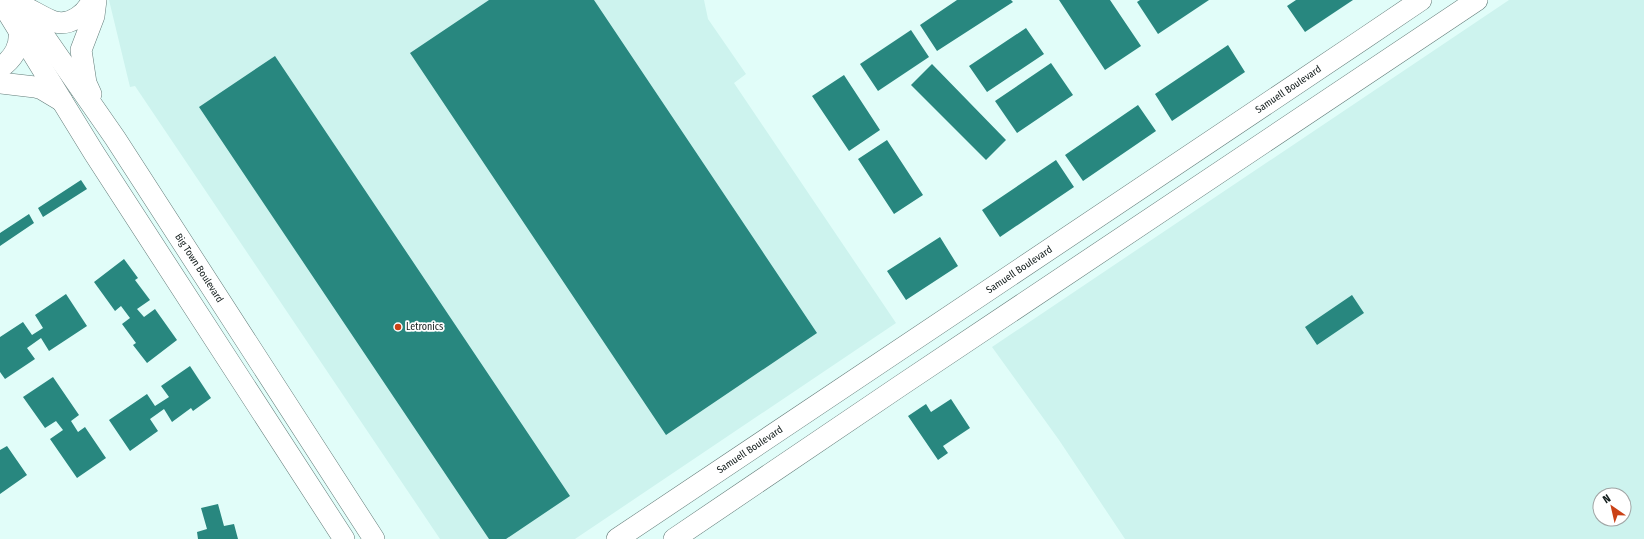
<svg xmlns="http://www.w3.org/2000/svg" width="1644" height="539" font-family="'Fira Sans Condensed',sans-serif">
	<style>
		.built { fill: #cdf3ee; fill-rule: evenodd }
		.building { fill: #28877f }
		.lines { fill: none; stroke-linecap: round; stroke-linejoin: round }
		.secondary-casing { stroke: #637c79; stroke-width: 22 }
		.secondary { stroke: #fff; stroke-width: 21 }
		.poi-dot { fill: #ca4216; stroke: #fff; stroke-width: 1.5 }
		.labels { text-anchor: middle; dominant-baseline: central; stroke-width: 3.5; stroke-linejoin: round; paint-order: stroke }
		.street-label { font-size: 10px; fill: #121c1b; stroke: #fff }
		.poi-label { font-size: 10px; fill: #121c1b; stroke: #fff; text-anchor: start }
	</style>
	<rect width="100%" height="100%" fill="#e1fdf9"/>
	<path class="built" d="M109 0H704L708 19 746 74 734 83 896 323 575 539H440L135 86 130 87Z
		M1509 0H1644V539H1125L1059 440 992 347ZM1600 495H1624V519H1600Z"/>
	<path class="building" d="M489 0H594L817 333 666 435 410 53Z
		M957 0H1011L1013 2 937 51 920 25Z
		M1059 0H1110L1141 46 1105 70Z
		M1140 0H1209L1158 34 1137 2Z
		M1296 0H1353L1305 32 1287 6Z
		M1026 28 1044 54 987 92 969 66Z
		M911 30 929 57 878 91 860 64Z
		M1228 45 1245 72 1172 121 1155 94Z
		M275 56 570 496 506 539H489L199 107Z
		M1051 63 1073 95 1017 133 995 101Z
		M932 64 1006 140 986 160 911 85Z
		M844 75 880 130 849 151 812 96Z
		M1138 105 1156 131 1083 181 1065 155Z
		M887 140 923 195 894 214 858 159Z
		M1056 160 1074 187 1000 237 982 210Z
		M81 180 87 189 43 217 38 208Z
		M29 214 34 223 0 246V233Z
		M940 237 958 266 906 300 887 271Z
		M124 259 138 278 135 280 150 300 137 309 144 317 155 309 177 340 147 363 133 345 136 343 122 324 130 318 121 306 115 311 94 282Z
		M66 294 87 326 49 351 41 338 27 348 35 359 5 379 0 372V337L23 322 32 335 43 328 35 315Z
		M1352 295 1364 313 1317 345 1305 327Z
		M190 366 211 398 193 411 191 408 172 422 164 409 150 419 158 431 130 451 109 420 147 394 155 406 169 397 161 386Z
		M53 377 79 415 71 421 78 432 85 427 106 458 77 478 50 439 63 430 56 421 45 428 23 397Z
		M951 399 970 428 943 446 948 453 938 460 908 416 926 404 931 412Z
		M7 446 27 475 0 494V450Z
		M218 504 224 526 234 524 238 539H198L197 532 207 529 201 508Z"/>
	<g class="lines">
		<g class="secondary-casing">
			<g id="secondary">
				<path d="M0 0 94 153 344 539"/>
				<path id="s1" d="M19 0 115 138 374 539"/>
				<path d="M24 7C34 11 45 19 55 22 71 26 87 13 92 0"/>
				<path d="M0 68C14 58 21 46 19 29"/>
				<path d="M0 83 35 87 42 89 62 101"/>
				<path d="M91 94 86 83 81 50 94 16 96 0"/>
				<path id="s2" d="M617 539C885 359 1154 181 1421 0"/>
				<path d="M674 539 900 386 1477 0"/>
			</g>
		</g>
		<use href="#secondary" class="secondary"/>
	</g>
	<circle class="poi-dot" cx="398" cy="327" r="4"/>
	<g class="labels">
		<g class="street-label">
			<text stroke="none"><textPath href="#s2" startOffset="808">Samuell Boulevard</textPath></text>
			<text stroke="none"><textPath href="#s1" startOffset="323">Big Town Boulevard</textPath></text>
			<text stroke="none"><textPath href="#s2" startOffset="484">Samuell Boulevard</textPath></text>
			<text stroke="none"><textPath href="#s2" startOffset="160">Samuell Boulevard</textPath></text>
		</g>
		<g class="poi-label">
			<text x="406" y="327">Letronics</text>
		</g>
	</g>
	<g transform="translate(1612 507) rotate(326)"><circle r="19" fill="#ffffff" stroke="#a0a4a4"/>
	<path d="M0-3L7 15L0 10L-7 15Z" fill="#ca4216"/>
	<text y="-6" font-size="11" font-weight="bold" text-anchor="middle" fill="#121c1b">N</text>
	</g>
</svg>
